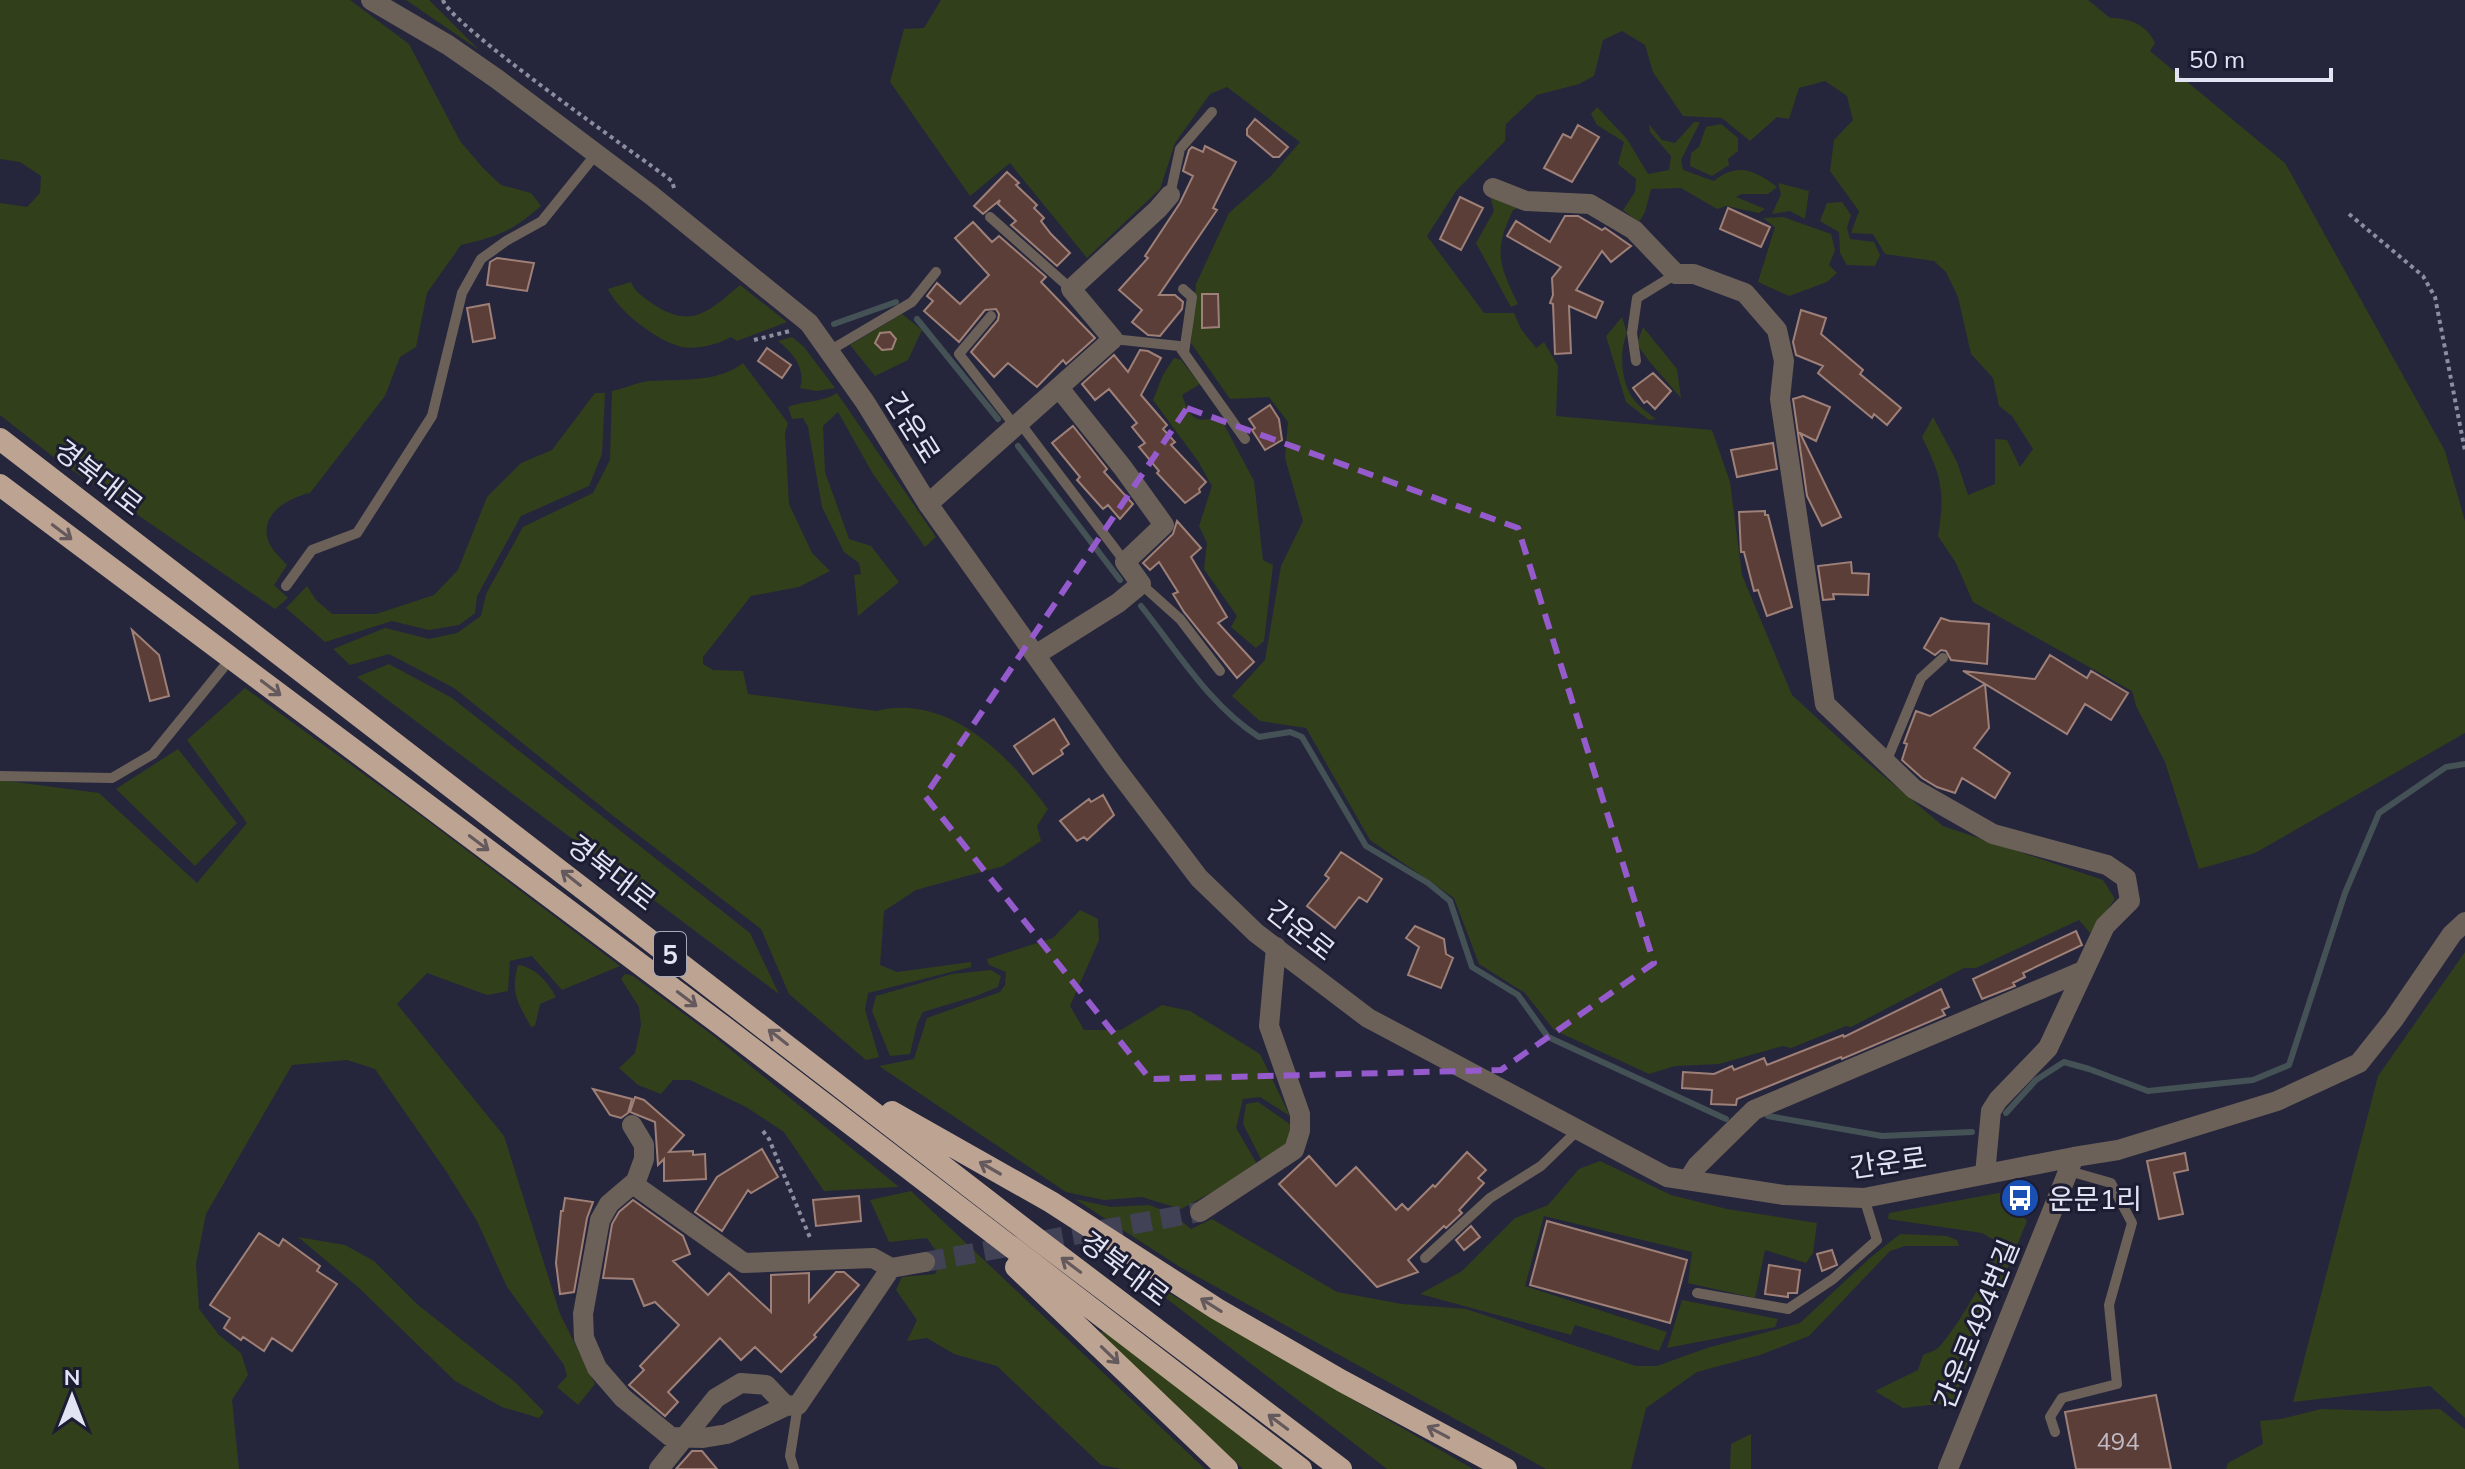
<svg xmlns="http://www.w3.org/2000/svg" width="2465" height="1469" font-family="Mulish,'Noto Sans KR',sans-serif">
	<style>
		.green { fill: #323f1b }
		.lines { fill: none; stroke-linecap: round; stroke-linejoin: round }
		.stream { stroke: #445256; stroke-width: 6 }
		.building { fill: #5a3e37; stroke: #9f8078; stroke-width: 2 }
		.minor-tunnel { stroke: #424257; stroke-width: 20; stroke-dasharray: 20 10; stroke-linecap: butt }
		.path { stroke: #8c8d9f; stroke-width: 4; stroke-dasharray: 4 4; stroke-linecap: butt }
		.service { stroke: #6c6159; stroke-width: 10 }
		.minor { stroke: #6c6159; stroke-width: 20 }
		.tertiary { stroke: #6c6159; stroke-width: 20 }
		.trunk { stroke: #bca392; stroke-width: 22 }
		.oneway { stroke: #64595d }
		.marked { fill: none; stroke: #955acc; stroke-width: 6; stroke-dasharray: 16 10; stroke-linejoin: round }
		.labels { text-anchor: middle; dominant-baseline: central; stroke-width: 6; stroke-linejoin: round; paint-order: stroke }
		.number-label { font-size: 24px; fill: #c1bac4 }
		.shield { fill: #1c1c32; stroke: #a7a8b9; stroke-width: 2 }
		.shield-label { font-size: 26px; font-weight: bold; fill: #e3e4f3 }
		.street-label { font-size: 28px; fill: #e3e4f3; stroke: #1c1c32 }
		.poi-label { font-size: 28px; fill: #e3e4f3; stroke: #1c1c32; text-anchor: start }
	</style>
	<rect width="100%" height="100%" fill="#25263c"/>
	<path class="green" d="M0 0H350L409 44 460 141 483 168 501 185 531 193 541 206C511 232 499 236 461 245L427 293 416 347 400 357 385 396 310 493C287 498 256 516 270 545 274 552 282 559 287 565L274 585 288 598 275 609 56 459 0 415V203L27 207 40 193 41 176 20 162 0 159Z
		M406 0H429L479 50Z
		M941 0H2088L2110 18C2130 18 2147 25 2155 43L2150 51 2285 163 2445 451 2465 521V733L2255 853 2199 869 2165 762 2136 706 2132 691 1973 602 1956 563 1938 536C1945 492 1942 477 1922 437L1933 417 1957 462 1968 495 1995 484V439L2007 440 2020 467 2033 449 2012 416 1999 406 1993 378 1971 354 1958 297 1946 272 1934 261 1885 254 1873 234 1851 233 1859 211 1830 171 1834 140 1853 120 1847 96 1825 81 1799 88 1789 119 1777 117 1750 141 1722 118 1683 116 1653 72 1645 45 1622 31 1603 40 1594 76 1579 84 1537 95 1506 124 1505 141 1456 191 1427 236 1484 313H1514L1521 329 1536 348 1544 342 1558 366 1556 416 1712 430 1730 482 1742 575 1792 695 1843 742 1943 826 2103 880 2115 899 2090 933 2079 920 1976 968H1964L1851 1027 1846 1026 1791 1048 1783 1046 1719 1064 1675 1066 1649 1074 1554 1030 1525 993 1479 964 1454 898 1370 840 1306 728 1260 721 1232 696 1265 660 1281 566 1303 521 1285 458 1288 422 1269 397 1230 399 1191 343 1196 284 1229 213 1270 177 1300 142 1227 87 1210 94 1175 143 1160 189 1087 258 1010 163 970 196 890 82 904 29 924 28Z
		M1597 107 1627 139 1648 174 1669 170 1671 156 1650 132 1649 124 1662 140 1675 143 1694 122H1700L1681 160 1683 170 1714 181C1737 162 1755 170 1777 187L1768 194H1741L1736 197 1765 209 1759 213 1726 206 1717 209 1681 188 1651 189 1645 212 1639 222 1623 210 1635 192 1636 179 1618 164 1624 142 1597 125 1591 114Z
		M1721 124 1738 138V151L1728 159 1729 165 1712 176 1690 166 1691 153 1699 147 1706 127Z
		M1778 183 1809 191 1805 219 1790 211 1772 214 1781 194Z
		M1490 195 1522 207 1513 210C1493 251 1499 265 1518 304L1511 307 1476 243 1494 211Z
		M1842 202 1851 215 1847 228 1850 239 1874 242 1880 255 1875 266 1847 265 1840 253 1839 232 1820 221 1827 203Z
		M1783 217 1831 234 1835 250 1829 265 1837 273 1827 282 1789 296 1758 282 1775 227 1763 218Z
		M631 282C635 293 644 297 653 304 692 330 709 311 740 285L787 322 737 341 731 337C720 344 695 350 682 347 657 341 619 312 608 289Z
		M902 314 922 330 908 360 875 376 850 345Z
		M1622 317 1627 333C1619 351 1621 381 1632 397 1637 405 1648 413 1656 419L1649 420 1626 402 1606 336Z
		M1643 327 1677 369 1681 398 1649 361 1637 344Z
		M792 337 804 347 835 388 816 391 800 388C806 368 793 353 778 341Z
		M1174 358 1181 360 1200 384 1182 395C1191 421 1196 423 1220 417L1254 481 1263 560 1273 565 1264 641 1256 648 1231 627 1237 616 1204 569 1207 543 1199 526 1212 486 1198 461 1153 400 1163 375Z
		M743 363 788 423 785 433 789 504 812 553 830 571 799 587 751 596 703 657V664L713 670 743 671 748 694 876 711C948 693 1009 755 1048 809L1037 826 1041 841 1003 866 916 890 884 911 880 965 897 972 971 962V967L868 993 865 1010 879 1057 866 1060 789 994 761 929 612 815 454 688 389 654 350 665 333 649 385 628 429 639 457 633 481 616 486 594 523 527 593 493 610 460 612 391C624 389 637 382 649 381 681 379 717 383 743 363Z
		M595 393H605L602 454 589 486 521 516 477 596 475 613 459 625 429 630 392 621 325 642 286 608 307 586 316 600 332 614H376L434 595 458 570 487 497 521 463 552 450Z
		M837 393 936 537 925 547 873 474 838 412 823 426 825 472 849 539 871 546 899 582 858 616 854 575 861 574 859 563 844 552 822 507 808 427 803 418 792 419 788 407C805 400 821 403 837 393Z
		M389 664 452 698 750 933 779 994 357 677Z
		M245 688 416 812 620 966 562 990 532 956 510 961 508 991 487 995 427 973 397 1004 504 1136 560 1314 595 1384 578 1405 557 1387 567 1376 564 1365 507 1287 477 1221 446 1171 375 1069 347 1060 292 1065 206 1214 196 1264 199 1309 219 1335 241 1353 248 1375 232 1400 239 1469H0V780L99 793 197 883 247 823 187 740Z
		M178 749 237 823 195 866 116 789Z
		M1080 910 1098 919 1099 940 1070 1006 1084 1030H1121L1162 1005 1190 1011 1260 1054 1290 1116 1260 1097 1243 1099 1236 1128 1257 1164 1249 1172 1181 1209 1142 1197 1104 1200 1066 1192 879 1066 914 1059 927 1018 1000 992 1005 985 1006 972 989 965 987 959 1053 938Z
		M2465 952V1418L2430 1386 2293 1402 2378 1076Z
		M518 965C535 967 548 982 556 997L540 1004 535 1026 531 1027C518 1003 510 993 518 965Z
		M991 970 1001 976 998 987 976 996 923 1012 917 1024 910 1054 890 1056 872 1011 876 996 952 974Z
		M625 974 633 976 715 1037 899 1187 824 1191 784 1132 746 1107 690 1080H673L661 1094 638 1085 619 1068 635 1053 641 1025 639 1007 621 979Z
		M1258 1102 1291 1125 1286 1150 1262 1161 1243 1124 1246 1104Z
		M1600 1161 1671 1195 1727 1209 1817 1223 1813 1253 1806 1263 1765 1250 1755 1298 1688 1283 1692 1252 1544 1216 1525 1286 1667 1332 1659 1351 1575 1325 1571 1335 1420 1294 1462 1271 1515 1218 1548 1205 1579 1169Z
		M911 1191 1205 1469H1122L1101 1465 997 1366 954 1354 927 1338 907 1341 917 1320 896 1290 902 1277 935 1274 942 1260 927 1238 889 1242 870 1200Z
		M2010 1191 2016 1209 2027 1221 1951 1406 1940 1404 1903 1408 1875 1391 1918 1370 1923 1355C1929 1352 1936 1351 1940 1346 1956 1328 1998 1263 1994 1240L1982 1233 1888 1219 1889 1213Z
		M1075 1199 1111 1207 1149 1205 1173 1214 1191 1229 1212 1219 1337 1292 1402 1304 1466 1309 1636 1366H1657L1707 1348 1800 1323 1871 1257 1900 1234 1947 1236 1957 1240 1959 1246H1905L1890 1251 1809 1336 1760 1355 1697 1372 1646 1408 1631 1469H1546L1180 1267Z
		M298 1237 345 1245 374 1261 417 1304 516 1383 544 1412 539 1418 502 1407 455 1381 359 1288Z
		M1158 1292H1167L1473 1469H1387Z
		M1682 1300 1778 1319 1775 1327 1667 1348Z
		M1105 1329 1129 1346 1282 1469H1243L1100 1334Z
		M2321 1409 2385 1411 2440 1409 2465 1429V1469H2226L2228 1463 2263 1444 2260 1421 2281 1419Z
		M1751 1434V1469H1730L1731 1444Z"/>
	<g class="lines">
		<path class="stream" d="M917 319 998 419
			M834 324 896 302
			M1018 446 1120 580
			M1141 606C1177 651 1210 706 1259 737L1290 732 1302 737 1366 846 1428 883 1450 901 1472 967 1518 995 1548 1037 1726 1119
			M2006 1113 2036 1080 2064 1062 2089 1069 2148 1091 2253 1080 2289 1065 2345 893 2379 813 2446 767 2465 764
			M1768 1116 1882 1136 1972 1132"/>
	</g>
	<path class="building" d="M1255 119 1288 147 1279 157H1273L1247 135V129Z
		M1578 125 1599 137 1572 182 1544 168 1563 134 1571 138Z
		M1205 146 1236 162 1213 208 1217 210 1159 295H1175L1183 302 1182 309 1160 336 1148 335 1132 322 1142 310 1119 290 1148 258 1145 256 1180 203 1193 176 1183 171 1189 150 1192 147 1203 152Z
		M1007 172 1019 183 1016 185 1037 205 1034 208 1044 218 1041 221 1051 234 1070 253 1057 266 1011 225 1016 221 998 204 1000 200 983 214 974 206Z
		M1460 197 1483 208 1461 250 1440 239Z
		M1728 208 1770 227 1761 247 1720 229Z
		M1565 216H1578L1602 230 1605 228 1631 246 1611 262 1602 251 1576 290 1603 302 1596 318 1569 306 1571 353 1555 354 1553 304 1550 303 1553 295 1552 278 1561 267 1507 236 1516 221 1550 242Z
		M973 222 992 242 999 236 1046 277 1041 282 1095 338 1066 364 1063 360 1037 387 1008 363 994 377 971 352 998 320 999 314 996 309 985 310 959 342 924 311 933 301 927 296 937 283 960 304 989 275 955 238Z
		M497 258 534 263 527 291 487 285 490 262Z
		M1202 294H1218L1219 327 1202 328Z
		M489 304 495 338 473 342 467 308Z
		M1801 310 1826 318 1821 334 1863 370 1860 374 1901 408 1887 425 1874 414 1872 418 1818 373 1823 366 1796 355 1793 342Z
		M890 332 896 339 892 349 882 350 875 343 880 333Z
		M767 348 791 365 782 378 758 361Z
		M1140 350 1148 351 1161 358 1141 395 1167 425 1163 429 1175 442 1171 445 1206 482 1199 489 1200 492 1185 503 1157 473 1159 471 1139 447 1145 443 1132 427 1137 423 1109 389 1095 400 1082 384 1114 355 1128 372Z
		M1653 373 1671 391 1655 409 1647 401 1644 403 1633 388Z
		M1803 396 1830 407 1816 441 1800 433 1841 517 1822 526 1807 496 1793 399Z
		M1270 405 1279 419 1282 440 1265 450 1252 430 1255 428 1249 419Z
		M1073 426 1107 469 1104 472 1133 504 1120 519 1108 505 1103 509 1077 480 1080 477 1052 443Z
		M1773 443 1777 469 1737 477 1731 450Z
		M1765 511V515H1768L1792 607 1767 616 1758 590 1754 591 1744 552H1741L1739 512Z
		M1177 521 1201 548 1191 557 1227 617 1218 623 1254 662 1237 678 1184 612 1173 594 1178 592 1159 562 1150 570 1143 563 1173 534Z
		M1851 562 1852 573 1869 574 1868 595 1833 594 1834 599 1823 600 1818 566Z
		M1941 618 1950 621 1989 624 1987 664 1951 660 1946 651 1941 650 1935 655 1924 648Z
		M132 630 159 655 169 696 150 701Z
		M2050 655 2087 678 2091 671 2128 693 2111 720 2085 704 2067 734 1985 684 1989 728 1974 748 2010 773 1995 798 1962 778 1955 793 1937 787 1922 778 1902 760 1907 744 1904 743 1916 711 1930 716 1985 684 1963 671 2035 679Z
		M1054 719 1069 744 1061 750 1063 754 1033 774 1014 746Z
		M1103 795 1114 815 1087 840 1084 837 1077 841 1060 821 1089 799 1091 802Z
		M1341 852 1382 879 1367 902 1359 897 1335 928 1307 906 1329 878 1325 875Z
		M1415 926 1444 939 1446 954 1453 958 1441 988 1408 975 1419 947 1406 938Z
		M2076 931 2082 945 2023 973 2025 977 2013 983 2015 986 1982 999 1973 979Z
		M1941 989 1949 1007 1942 1010 1945 1015 1842 1059 1841 1057 1737 1099 1736 1105 1711 1104 1712 1090 1682 1088 1683 1072 1714 1074 1732 1066 1734 1070 1764 1058 1767 1065 1843 1035 1844 1037Z
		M593 1089 632 1099 628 1113 621 1118 610 1115Z
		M635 1097 644 1100 684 1135 669 1152 693 1151V1155L705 1154 706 1179 664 1181V1159L658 1165 655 1122 630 1112Z
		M762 1149 778 1177 751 1193 748 1190 722 1231 695 1212 717 1177Z
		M1467 1152 1486 1170 1478 1178 1484 1183 1459 1210 1462 1213 1446 1228 1444 1226 1408 1260 1418 1272 1377 1287 1279 1184 1309 1156 1336 1186 1356 1167 1396 1210 1402 1204 1408 1210 1433 1185 1435 1187Z
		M2185 1153 2188 1170 2174 1173 2183 1214 2159 1219 2147 1161Z
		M859 1196 861 1221 816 1226 813 1200Z
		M565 1198 593 1202 587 1218 574 1292 560 1294 556 1263 561 1211H563Z
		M633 1200 683 1236 690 1254 673 1261 708 1295 729 1273 771 1312V1275L809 1273V1302L836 1272H844L859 1285 814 1335 816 1337 781 1372 755 1347 741 1360 720 1338 668 1392 678 1402 665 1416 629 1385 644 1370 640 1366 679 1325 655 1302 644 1306 633 1279 603 1278 612 1224 619 1212Z
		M1547 1221 1687 1260 1670 1323 1530 1285Z
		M1471 1226 1480 1237 1464 1250 1456 1240Z
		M259 1233 279 1246 283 1239 320 1266 317 1271 337 1284 292 1351 272 1338 264 1351 243 1337 241 1340 224 1328 230 1318 210 1305Z
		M1832 1250 1837 1265 1822 1271 1817 1254Z
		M1769 1265 1800 1270 1797 1293H1788V1297L1765 1294Z
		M2156 1395 2171 1469H2076L2065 1412Z
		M692 1451H702L717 1469H676Z"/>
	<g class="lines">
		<path class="minor-tunnel" d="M925 1262 1200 1212"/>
		<path class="path" d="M443 0C450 25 639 156 672 181L674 188
			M2349 214 2423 276 2435 297 2465 451
			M754 340 790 331
			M763 1131 769 1139 811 1240"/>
		<path class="service" d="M1170 195 1180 149 1212 112
			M990 217 1071 289
			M1183 289 1192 297 1184 353
			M991 316 959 354 1015 426
			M1113 339 1179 346 1245 439
			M829 351 912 302 936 272
			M1636 361 1632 333 1637 298 1676 274
			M1020 423 1125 562
			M1141 584 1180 619 1220 671
			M286 586 312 550 357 533 432 416 462 293 481 259 506 241 542 221 596 154
			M1886 762 1921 678 1943 658
			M0 776 112 778 153 754 223 668
			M1425 1258 1490 1198 1541 1166 1578 1130
			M1697 1293 1788 1309 1833 1279 1877 1240 1864 1198
			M2055 1432 2050 1417 2062 1398 2117 1384 2109 1305 2132 1223 2111 1183 2069 1171
			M794 1469 790 1456 798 1405"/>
		<path class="minor" d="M1493 188 1526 201 1590 204 1634 230 1676 274H1694L1745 293 1777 330 1784 361 1780 399 1825 704 1914 789 1993 834 2107 865 2126 878 2130 901 2105 926 2048 1048 1998 1100 1991 1111 1985 1174
			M928 504 1113 339 1071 289 1158 209 1170 195
			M1037 654 1118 603 1141 584 1125 562 1164 525 1123 468 1059 388
			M632 1125 644 1145V1159L636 1181 609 1204 600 1220 583 1314 584 1338 597 1368 623 1398 671 1437 703 1438 727 1434 786 1406
			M1688 1180 1697 1166 1754 1110 2083 971
			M633 1184 744 1263 873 1258 891 1268
			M1200 1212 1294 1150 1300 1131V1114L1269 1026 1276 947
			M659 1469 716 1398 741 1383 766 1385 786 1406 798 1405 891 1268 925 1262"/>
		<path class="tertiary" d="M371 0 448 45 497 79 651 195 809 323 865 402 928 504 1114 766 1199 878 1256 933 1368 1018 1667 1177 1784 1195 1864 1198 2074 1157 2118 1150 2277 1101 2359 1063 2394 1019 2452 934 2465 922
			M1948 1469 2074 1157"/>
		<path class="trunk" d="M0 439 1045 1245 1341 1469
			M0 485 720 1024 1301 1469
			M892 1112 1051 1202 1217 1309 1342 1381 1506 1469
			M1016 1267 1227 1469"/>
	</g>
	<defs><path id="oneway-shaft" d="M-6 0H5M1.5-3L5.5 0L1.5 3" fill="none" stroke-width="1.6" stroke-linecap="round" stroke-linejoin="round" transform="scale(2)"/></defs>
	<g class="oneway">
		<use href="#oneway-shaft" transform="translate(62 532) rotate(37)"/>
		<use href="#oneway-shaft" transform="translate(271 688) rotate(37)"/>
		<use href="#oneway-shaft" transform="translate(479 843) rotate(37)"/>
		<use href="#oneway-shaft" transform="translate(571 878) rotate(-142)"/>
		<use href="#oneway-shaft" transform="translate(687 999) rotate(37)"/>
		<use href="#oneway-shaft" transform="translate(778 1037) rotate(-142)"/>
		<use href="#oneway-shaft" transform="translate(990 1168) rotate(-150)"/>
		<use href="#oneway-shaft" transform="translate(1071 1265) rotate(-143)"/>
		<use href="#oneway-shaft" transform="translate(1211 1305) rotate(-148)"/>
		<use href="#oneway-shaft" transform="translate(1110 1355) rotate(44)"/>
		<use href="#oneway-shaft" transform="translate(1278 1422) rotate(-143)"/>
		<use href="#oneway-shaft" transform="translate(1438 1432) rotate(-152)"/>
	</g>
	<path class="marked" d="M1187 408 1518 528 1654 963 1501 1070 1150 1079 925 796Z"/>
	<defs>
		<g id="bus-disc" transform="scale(2)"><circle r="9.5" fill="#1a4fb4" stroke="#1c1c32"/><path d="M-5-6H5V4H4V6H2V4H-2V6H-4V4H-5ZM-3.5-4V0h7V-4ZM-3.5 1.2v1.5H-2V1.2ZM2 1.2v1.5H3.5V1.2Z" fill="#fff"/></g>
	</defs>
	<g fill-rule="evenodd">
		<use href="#bus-disc" x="2020" y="1198"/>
	</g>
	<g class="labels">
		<g class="number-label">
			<text x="2118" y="1441">494</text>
		</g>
		<rect class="shield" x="654" y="932" width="32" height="44" rx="6"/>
		<g class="shield-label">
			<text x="670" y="954">5</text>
		</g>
		<g class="street-label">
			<text transform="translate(913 427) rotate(58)">간운로</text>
			<text transform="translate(99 477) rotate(38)">경북대로</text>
			<text transform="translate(612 872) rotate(38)">경북대로</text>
			<text transform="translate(1301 930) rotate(38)">간운로</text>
			<text transform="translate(1888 1162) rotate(-8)">간운로</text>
			<text transform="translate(1125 1268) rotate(37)">경북대로</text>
			<text transform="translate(1976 1324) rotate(-68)">간운로494번길</text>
		</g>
		<g class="poi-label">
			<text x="2048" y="1198">운문1리</text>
		</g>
	</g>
	<g transform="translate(72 1397)" stroke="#1c1c32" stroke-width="6" paint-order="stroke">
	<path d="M0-6L14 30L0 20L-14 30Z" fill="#e3e4f3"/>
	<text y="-12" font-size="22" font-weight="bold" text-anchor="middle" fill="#e3e4f3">N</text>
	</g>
	<path d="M2177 68v12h154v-12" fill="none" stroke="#e3e4f3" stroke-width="4"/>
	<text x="2189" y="68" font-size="24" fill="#e3e4f3" stroke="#1c1c32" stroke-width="6" paint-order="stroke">50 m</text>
</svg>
